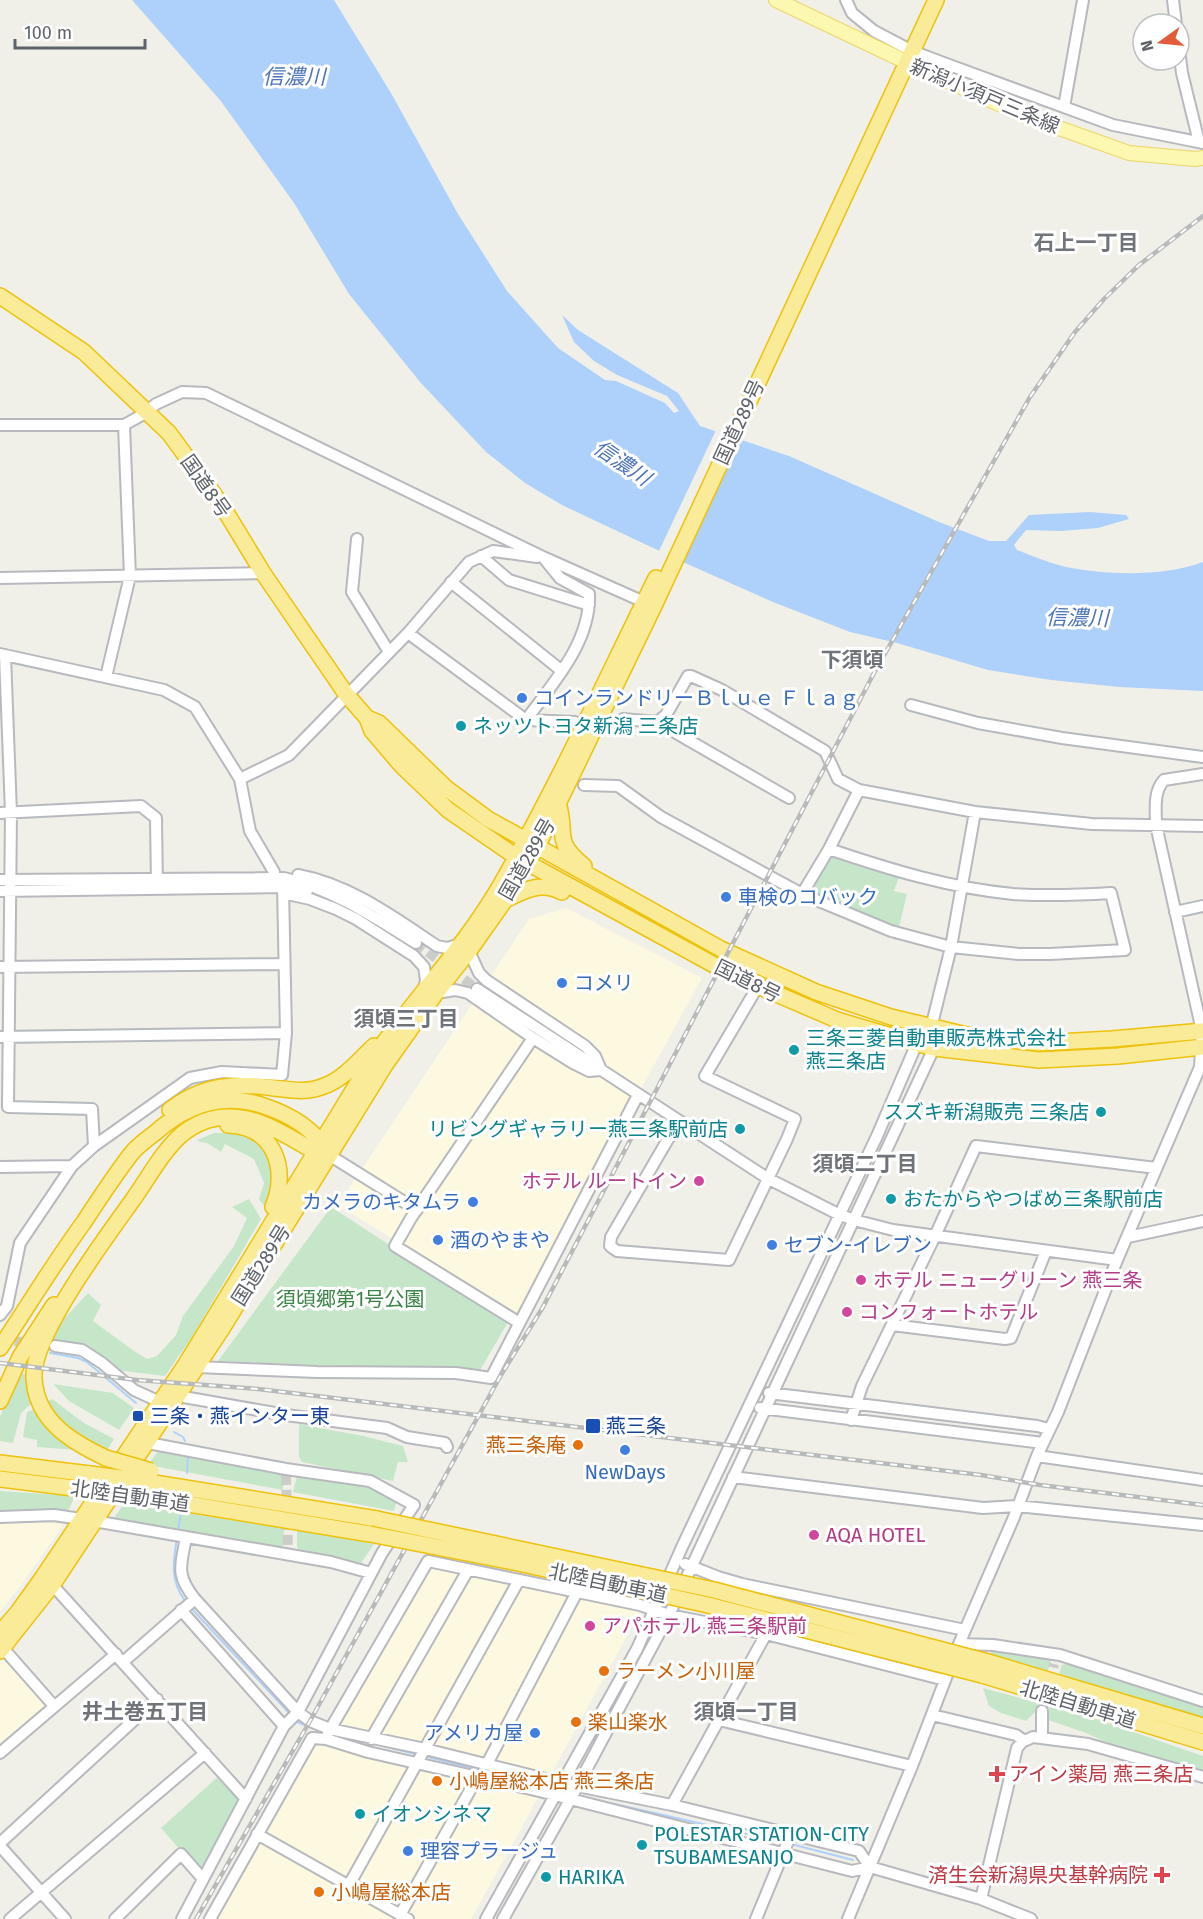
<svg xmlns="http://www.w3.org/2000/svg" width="1203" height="1919" font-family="'Fira Sans','Noto Sans JP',sans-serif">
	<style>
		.commercial { fill: #fdf9e1 }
		.green { fill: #c6e6ca }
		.water { fill: #add1fb }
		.pier { fill: #f1f0e8 }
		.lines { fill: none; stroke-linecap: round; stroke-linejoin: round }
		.stream { stroke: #add1fb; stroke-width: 2 }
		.minor-tunnel { stroke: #ccccc8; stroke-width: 10; stroke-dasharray: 10 5; stroke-linecap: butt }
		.minor-casing { stroke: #b8b9be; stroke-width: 14 }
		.major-casing { stroke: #ecd566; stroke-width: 16 }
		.highway-casing { stroke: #eec10a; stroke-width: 18 }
		.minor { stroke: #fff; stroke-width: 10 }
		.major { stroke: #fcf8b2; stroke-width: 14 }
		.highway { stroke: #f9eb97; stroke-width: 15 }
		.rail-casing { stroke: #b8b9b9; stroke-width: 4.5 }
		.rail { stroke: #fff; stroke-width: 2; stroke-dasharray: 7; stroke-linecap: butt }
		.highway-bridge-casing { stroke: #eec10a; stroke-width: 18; stroke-linecap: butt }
		.highway-bridge { stroke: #f9eb97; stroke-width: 15 }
		.shop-dot { fill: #3f7fe0; stroke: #fff; stroke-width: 2 }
		.culture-dot { fill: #0f9aa8; stroke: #fff; stroke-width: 2 }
		.hotel-dot { fill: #d1479c; stroke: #fff; stroke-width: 2 }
		.transit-dot { fill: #1a4fb4; stroke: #fff; stroke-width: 2 }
		.food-dot { fill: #e8710a; stroke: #fff; stroke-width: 2 }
		.health-dot { fill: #e0444e; stroke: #fff; stroke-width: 2 }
		.labels { text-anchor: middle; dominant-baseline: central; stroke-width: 6; stroke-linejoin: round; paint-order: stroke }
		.street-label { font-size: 20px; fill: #5f6268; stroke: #fff }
		.shop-label { font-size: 20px; fill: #366cbe; stroke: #fff; text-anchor: start }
		.culture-label { font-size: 20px; fill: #0d838f; stroke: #fff; text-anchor: start }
		.hotel-label { font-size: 20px; fill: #b23c85; stroke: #fff; text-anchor: start }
		.park-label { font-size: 20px; fill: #3a8445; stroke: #fff }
		.transit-label { font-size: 20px; fill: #164399; stroke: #fff; text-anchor: start }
		.food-label { font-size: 20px; fill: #c56008; stroke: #fff; text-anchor: start }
		.health-label { font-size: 20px; fill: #be3a42; stroke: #fff; text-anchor: start }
		.water-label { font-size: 21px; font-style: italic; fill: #4c74b7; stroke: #fff }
		.neighbourhood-label { font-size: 21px; font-weight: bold; fill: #707479; stroke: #fff }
	</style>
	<rect width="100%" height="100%" fill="#f1f0e8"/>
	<path class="commercial" d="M566 908 702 978 518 1311 514 1313 338 1205 529 919Z
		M0 1520 61 1524 62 1527 18 1589 0 1611Z
		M431 1566 636 1608 639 1614 471 1919H215L315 1741 324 1744Z
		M0 1640 56 1700 0 1750Z"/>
	<path class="green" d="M832 854 899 877 894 891 907 894 899 927 861 915 809 893Z
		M214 1133C224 1133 237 1132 247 1136 275 1146 282 1184 264 1206L259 1199 264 1183 254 1159 225 1144 221 1152 207 1143 200 1142 197 1140Z
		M249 1199 261 1219 192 1337 165 1376 116 1370 52 1340 61 1322 88 1293 101 1305 93 1321 134 1351 147 1359 157 1356 176 1335 183 1316 234 1246 247 1218 232 1207Z
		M331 1207 508 1322 479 1372 218 1361Z
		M18 1373 28 1375 33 1402 21 1413 13 1443 0 1441V1417Z
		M53 1384 113 1393 134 1408 119 1430 69 1401Z
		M52 1399 84 1423 114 1439 106 1452 64 1428 44 1403Z
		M35 1409 76 1450 37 1447V1440L23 1437 27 1412Z
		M299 1424 363 1436 403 1446 408 1462H398L393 1481 302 1462 299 1457Z
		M159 1450 283 1470V1490L148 1465Z
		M297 1476 371 1484 398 1496 394 1511 293 1492Z
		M0 1491 75 1496 66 1515 0 1512Z
		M124 1504 284 1528 283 1546 280 1547 113 1519Z
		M297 1530 374 1544 361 1563 301 1551 297 1547Z
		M996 1648 1049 1656 1051 1663 1046 1674 988 1655Z
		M1068 1663 1203 1706V1718L1059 1674 1062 1665Z
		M983 1688 1038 1703 1036 1711 1026 1721 1001 1713 989 1706Z
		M1049 1703 1203 1756V1773L1127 1752 1086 1733 1048 1720Z
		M221 1774 243 1799 204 1877 161 1828Z"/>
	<path class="water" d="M132 0H334L391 93 458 214 507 291 558 348 605 380 616 381 665 403 674 413 679 411 667 396 617 375 594 361 574 342 562 315 578 330 678 393 700 426 789 456 939 522 989 541H1006L1029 515 1090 512 1126 515 1129 519 1098 528 1061 531 1026 530 1014 545 1017 550C1033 556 1049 563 1066 567 1106 575 1164 577 1203 562V691L1119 687 1051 680 988 670 897 643 850 632 773 602 685 563 562 505 525 483 486 452 420 382 349 294 294 203 220 100Z"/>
	<path class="pier" d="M717 428 741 435 681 564 658 553Z"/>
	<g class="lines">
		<path class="stream" d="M50 1353 78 1358 87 1362 136 1403
			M174 1432 183 1437 185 1441
			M187 1473 188 1455
			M178 1532 181 1512
			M177 1538C173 1562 170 1580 185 1601
			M191 1608 291 1715
			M295 1719 299 1723 323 1731
			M357 1740 419 1755
			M424 1756 547 1787
			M601 1801 783 1842
			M791 1844 853 1860"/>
		<path class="minor-tunnel" d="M593 721 623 719
			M416 943 477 989
			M0 1339 35 1344
			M286 1475 288 1552
			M1042 1711 1054 1664"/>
		<g class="minor-casing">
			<path id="minor" d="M846 0 852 13 874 31 912 51 941 62 1113 125 1203 143
				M1173 0 1176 24
				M1179 49 1182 73 1199 142
				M1064 107 1083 0
				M0 425H124L142 415 156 404 182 392 206 393 543 557 644 602
				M357 539 352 592 389 652
				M481 556 509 580 589 605
				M0 578 263 573
				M451 582 562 671
				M408 633 526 720 575 722
				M0 654 164 690 195 707 240 779 250 831 274 872 273 877
				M5 655 11 813 8 1107 92 1109 94 1146
				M106 677 130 576 124 425
				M911 705 978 723 1062 738 1203 757
				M623 719 657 722 666 715 688 676H691L722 690 825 751 838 779 859 790 975 812 1092 824 1203 826
				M526 720C553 683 591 642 589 594L560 578 543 557
				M657 722 789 798
				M240 779 289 755 408 633 469 562 493 551 537 557
				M584 785 618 786 661 817 802 894 891 931 951 947 1019 954H1050L1125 950 1111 893C1078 895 1046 896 1013 894 950 888 888 869 829 849
				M0 813 141 806 156 818 157 885
				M298 875C351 885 393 917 437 946L447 948 461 944
				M0 880 284 878C333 889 374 917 416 943
				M0 891 283 887 307 891
				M283 893 310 899 336 909 356 919 414 956 424 967 426 980 424 989
				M802 894 829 849 859 790
				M1175 912 1203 906
				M0 967 284 964
				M477 989 767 1178 838 1214 854 1220 893 1230 1117 1260
				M436 993 455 990 468 993 533 1038 573 1063 589 1071 601 1070 595 1056 585 1046 486 980 479 973 469 951
				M0 1037 286 1033
				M678 1122 611 1237 610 1246 617 1251 729 1260 787 1139 795 1119 705 1076 758 986
				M329 1155 417 1210
				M0 1167 72 1166
				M1128 1237 1203 1221
				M0 1315 7 1306 20 1243 72 1166 94 1146 190 1078 222 1072 282 1075 286 1033 283 887
				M518 1322 395 1246 411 1218 533 1038
				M892 1325 1005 1339 1011 1338 1046 1251
				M55 1346 82 1350 102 1363 134 1390 160 1402
				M197 1367 317 1372 456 1373 491 1378 638 1095
				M769 1393 1037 1426 1049 1429
				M178 1396 286 1415 387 1428 407 1437 445 1443 447 1447
				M760 1408 1043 1443
				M851 1420 862 1386 935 1236 976 1146 1156 1168
				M148 1443 286 1469 370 1481 414 1505 382 1553 298 1712 284 1726 182 1919
				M1037 1456 1203 1480
				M733 1477 983 1508 1017 1506 1203 1525
				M0 1517 54 1515 81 1519
				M94 1521 331 1562 371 1573
				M186 1537C181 1566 175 1574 195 1599L298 1712 310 1721 330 1729 425 1749 562 1783 672 1805 859 1851 870 1867
				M685 1564 718 1577 742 1584 965 1630
				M48 1580 246 1799
				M181 1610 284 1726
				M959 1644 993 1645 1060 1655 1203 1701
				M3 1648 54 1706
				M123 1662 195 1599
				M932 1715 1016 1735 1023 1740
				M719 1720 912 1766
				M328 1733 428 1561 640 1605 669 1615 766 1634 945 1680
				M1042 1737V1711
				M371 1739 468 1570
				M0 1753 116 1654
				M487 1764 577 1592
				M672 1805 766 1634
				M257 1834 408 1919
				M0 1843 157 1699
				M0 1846 65 1919
				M349 1885 519 1580
				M981 1899 1017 1748 1022 1742 1033 1737 1088 1744 1203 1777
				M400 1915 478 1776
				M10 1919 205 1753
				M115 1919 181 1854 203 1879
				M210 1919 312 1738 326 1739 368 1752 539 1791 852 1871 870 1867 981 1899 1031 1919
				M486 1919 637 1649 682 1547 877 1136 917 1043 931 1028
				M503 1919 570 1800 669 1615 934 1048 931 1028 951 947 975 812
				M756 1919 791 1834
				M848 1919 912 1766 959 1644 1014 1517 1037 1456 1058 1412 1117 1260 1200 1067 1202 1031 1156 825C1156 810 1153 792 1164 780L1203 774"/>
		</g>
		<g class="major-casing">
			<path id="major" d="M776 0 919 68 1028 117 1129 153 1195 159 1203 158"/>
		</g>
		<g class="highway-casing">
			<path id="highway" d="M0 296 84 352 169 433 221 504 263 573 346 694 367 718 372 731 401 765 448 810 515 856 716 966 758 986 837 1020 884 1034 934 1048 1039 1060 1118 1056 1203 1047
				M367 718 379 723 446 788 488 819 721 949 816 992 891 1017 971 1036 1039 1043 1112 1039 1203 1031
				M558 803C568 835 552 840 584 866
				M505 900C525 890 541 881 562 892
				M170 1110C202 1085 236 1082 274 1088 291 1090 308 1093 324 1086 344 1079 359 1060 374 1046
				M228 1125C274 1126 289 1169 273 1207
				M0 1348C28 1306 54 1263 84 1222 99 1199 114 1176 131 1154 137 1146 147 1139 155 1133 186 1105 223 1092 264 1106 288 1114 313 1128 326 1150
				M0 1401 20 1357 54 1305
				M106 1458C72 1442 36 1421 34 1378 31 1337 107 1236 132 1201 148 1179 161 1153 181 1135 188 1129 197 1124 205 1121 246 1107 281 1132 315 1152L324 1154
				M0 1463 90 1474
				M0 1479 81 1489
				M142 1481 377 1519
				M133 1495 370 1534
				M0 1633 18 1612 43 1577 186 1364 373 1058C413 1000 464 948 500 886 557 787 605 681 656 578
				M0 1651 53 1584 223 1327 385 1065 436 993 469 951 505 900 537 847 653 608 936 0
				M988 1662 1203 1726
				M982 1675 1203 1742"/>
		</g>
		<use href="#minor" class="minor"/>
		<use href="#major" class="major"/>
		<use href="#highway" class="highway"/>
		<g class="rail-casing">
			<path id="rail" d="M0 1363 137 1380 258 1389 981 1475 1040 1485 1203 1505
				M196 1919 310 1721 501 1375 543 1307 874 673 1030 397 1075 332 1104 299 1139 265 1203 216"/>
		</g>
		<use href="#rail" class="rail"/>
		<g class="highway-bridge-casing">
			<path id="highway-bridge" d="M106 1458 151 1471
				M90 1474 142 1481
				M81 1489 133 1495
				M377 1519 714 1590 988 1662
				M370 1534 518 1563 708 1605 982 1675"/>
		</g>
		<use href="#highway-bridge" class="highway-bridge"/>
	</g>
	<g class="shop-dot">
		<circle cx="522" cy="698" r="6"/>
		<circle cx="726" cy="897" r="6"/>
		<circle cx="562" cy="983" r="6"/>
		<circle cx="473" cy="1202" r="6"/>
		<circle cx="438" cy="1240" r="6"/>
		<circle cx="772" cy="1245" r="6"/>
		<circle cx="625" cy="1450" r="6"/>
		<circle cx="535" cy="1733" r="6"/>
		<circle cx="408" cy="1851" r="6"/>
	</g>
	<g class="culture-dot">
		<circle cx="461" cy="726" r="6"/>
		<circle cx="794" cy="1050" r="6"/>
		<circle cx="1101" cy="1112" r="6"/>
		<circle cx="740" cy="1129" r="6"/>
		<circle cx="891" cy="1199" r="6"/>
		<circle cx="360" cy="1814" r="6"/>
		<circle cx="642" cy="1845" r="6"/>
		<circle cx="546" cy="1877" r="6"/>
	</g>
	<g class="hotel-dot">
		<circle cx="699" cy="1181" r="6"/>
		<circle cx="861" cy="1280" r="6"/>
		<circle cx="847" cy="1312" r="6"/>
		<circle cx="814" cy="1535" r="6"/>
		<circle cx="590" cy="1626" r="6"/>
	</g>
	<g class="transit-dot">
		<rect x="132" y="1410" width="12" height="12" rx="3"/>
		<rect x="585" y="1418" width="16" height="16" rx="3"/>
	</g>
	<g class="food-dot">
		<circle cx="578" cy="1445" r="6"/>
		<circle cx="604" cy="1671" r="6"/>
		<circle cx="576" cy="1722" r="6"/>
		<circle cx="437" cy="1781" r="6"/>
		<circle cx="319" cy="1892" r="6"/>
	</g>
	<g class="health-dot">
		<path d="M994 1765h6v6h6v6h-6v6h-6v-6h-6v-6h6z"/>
		<path d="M1159 1866h6v6h6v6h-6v6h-6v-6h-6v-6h6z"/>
	</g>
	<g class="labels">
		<g class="street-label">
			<text transform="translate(985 96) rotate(23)">新潟小須戸三条線</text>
			<text transform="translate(739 422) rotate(-65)">国道289号</text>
			<text transform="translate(206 486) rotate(55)">国道8号</text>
			<text transform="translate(527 859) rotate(-60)">国道289号</text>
			<text transform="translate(748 981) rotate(26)">国道8号</text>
			<text transform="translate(261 1265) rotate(-58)">国道289号</text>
			<text transform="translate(130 1496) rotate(8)">北陸自動車道</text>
			<text transform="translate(608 1583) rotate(12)">北陸自動車道</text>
			<text transform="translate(1078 1704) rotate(17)">北陸自動車道</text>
		</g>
		<g class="shop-label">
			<text x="534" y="698">コインランドリーＢｌｕｅ Ｆｌａｇ</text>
			<text x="738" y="897">車検のコバック</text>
			<text x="574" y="983">コメリ</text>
			<text x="461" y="1202" text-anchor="end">カメラのキタムラ</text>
			<text x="450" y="1240">酒のやまや</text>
			<text x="784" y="1245">セブン-イレブン</text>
			<text x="625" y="1472" text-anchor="middle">NewDays</text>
			<text x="523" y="1733" text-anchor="end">アメリカ屋</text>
			<text x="420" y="1851">理容プラージュ</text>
		</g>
		<g class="culture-label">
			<text x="473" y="726">ネッツトヨタ新潟 三条店</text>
			<text x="806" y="1038">三条三菱自動車販売株式会社<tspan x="806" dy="23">燕三条店</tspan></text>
			<text x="1089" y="1112" text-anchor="end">スズキ新潟販売 三条店</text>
			<text x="728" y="1129" text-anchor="end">リビングギャラリー燕三条駅前店</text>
			<text x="903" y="1199">おたからやつばめ三条駅前店</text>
			<text x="372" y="1814">イオンシネマ</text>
			<text x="654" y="1834">POLESTAR STATION-CITY<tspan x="654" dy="23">TSUBAMESANJO</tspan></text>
			<text x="558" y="1877">HARIKA</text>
		</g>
		<g class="hotel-label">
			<text x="687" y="1181" text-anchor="end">ホテル ルートイン</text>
			<text x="873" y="1280">ホテル ニューグリーン 燕三条</text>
			<text x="859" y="1312">コンフォートホテル</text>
			<text x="826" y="1535">AQA HOTEL</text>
			<text x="602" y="1626">アパホテル 燕三条駅前</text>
		</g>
		<g class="park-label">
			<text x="350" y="1299">須頃郷第1号公園</text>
		</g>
		<g class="transit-label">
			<text x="150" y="1416">三条・燕インター東</text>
			<text x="606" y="1426">燕三条</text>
		</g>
		<g class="food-label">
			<text x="566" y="1445" text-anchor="end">燕三条庵</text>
			<text x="616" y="1671">ラーメン小川屋</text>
			<text x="588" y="1722">楽山楽水</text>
			<text x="449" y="1781">小嶋屋総本店 燕三条店</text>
			<text x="331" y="1892">小嶋屋総本店</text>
		</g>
		<g class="health-label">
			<text x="1009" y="1774">アイン薬局 燕三条店</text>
			<text x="1148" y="1875" text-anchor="end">済生会新潟県央基幹病院</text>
		</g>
		<g class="water-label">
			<text x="294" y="77">信濃川</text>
			<text transform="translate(622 463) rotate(34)">信濃川</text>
			<text transform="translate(1077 618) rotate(1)">信濃川</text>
		</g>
		<g class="neighbourhood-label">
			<text x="1086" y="243">石上一丁目</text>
			<text x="852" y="660">下須頃</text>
			<text x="406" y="1019">須頃三丁目</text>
			<text x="865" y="1164">須頃二丁目</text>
			<text x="145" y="1712">井土巻五丁目</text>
			<text x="746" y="1712">須頃一丁目</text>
		</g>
	</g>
	<g transform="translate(1161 42) rotate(255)"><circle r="28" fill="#ffffff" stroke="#bfc0c3" stroke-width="1.5"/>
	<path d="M0-4.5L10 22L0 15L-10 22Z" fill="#e25c3c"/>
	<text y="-9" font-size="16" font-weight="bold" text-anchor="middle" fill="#5f6268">N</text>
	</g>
	<path d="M15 39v9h130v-9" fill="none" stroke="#5f6268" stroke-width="3"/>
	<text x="24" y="39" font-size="18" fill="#5f6268" stroke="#ffffff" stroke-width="4.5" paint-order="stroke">100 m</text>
</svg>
